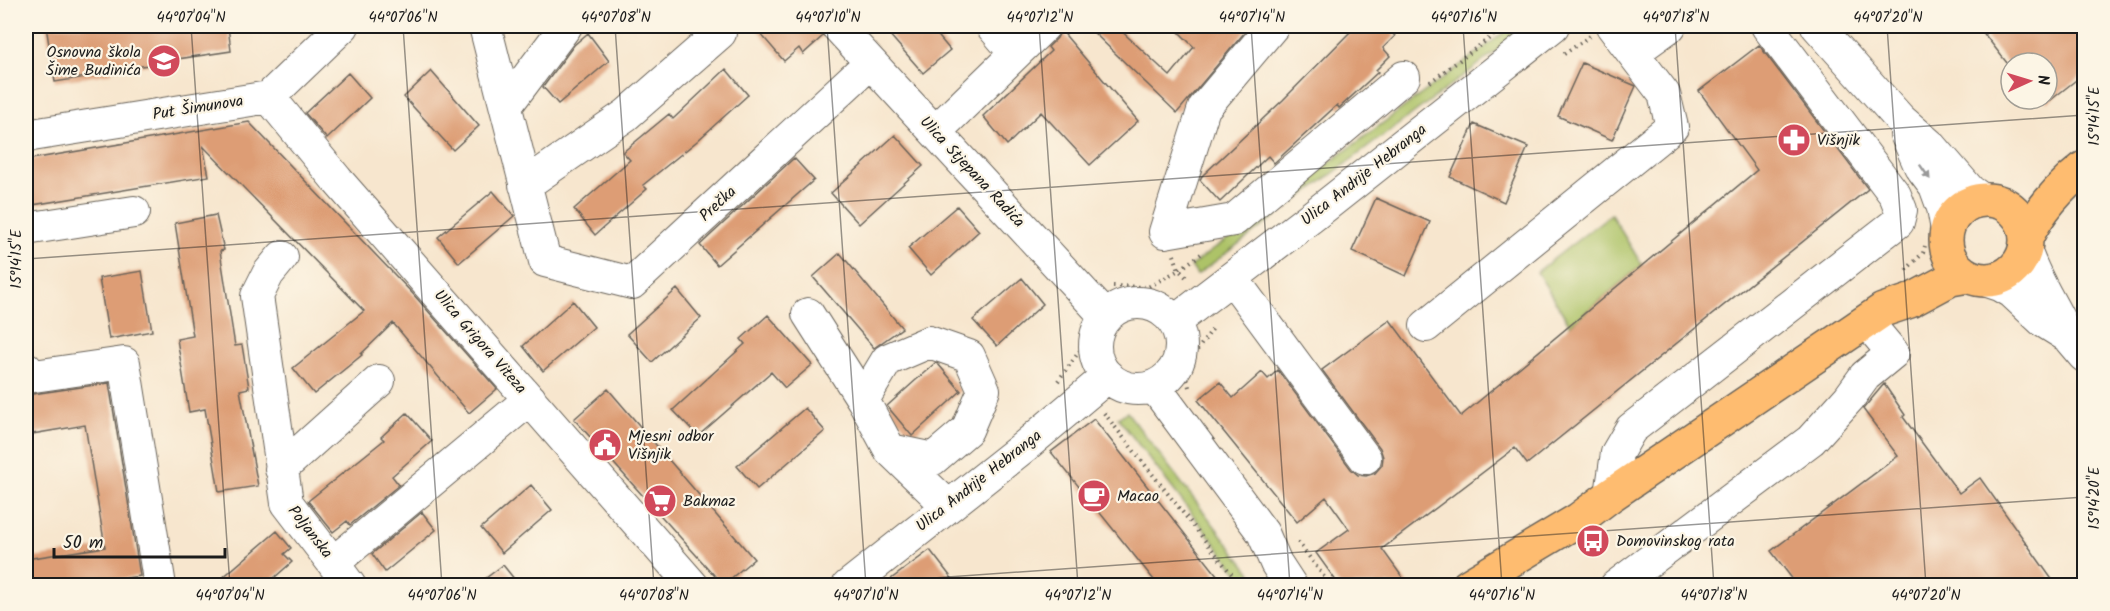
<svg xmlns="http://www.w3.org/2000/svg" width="2110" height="611" font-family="Kalam,sans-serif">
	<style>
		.green { fill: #adc367; stroke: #647042; stroke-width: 1.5 }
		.building { fill: #dd9d75 }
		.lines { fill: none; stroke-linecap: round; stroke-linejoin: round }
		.minor-casing { stroke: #69635a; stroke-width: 34 }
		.major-casing { stroke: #69635a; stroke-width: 36 }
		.path { stroke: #69635a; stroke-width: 4; stroke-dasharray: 1.5 4.5; stroke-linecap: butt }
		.minor { stroke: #fff; stroke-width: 32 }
		.major { stroke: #febc70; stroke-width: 33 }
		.oneway { fill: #999 }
		.ticks { fill: none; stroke: #1c1c1c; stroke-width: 1.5; stroke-opacity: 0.45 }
		.labels { text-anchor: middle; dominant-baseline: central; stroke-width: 4.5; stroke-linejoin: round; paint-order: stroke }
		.poi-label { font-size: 16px; fill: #1c1c1c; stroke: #fcf5e5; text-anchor: start }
		.street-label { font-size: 16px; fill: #1c1c1c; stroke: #fcf5e5 }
		.neatline { fill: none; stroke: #1c1c1c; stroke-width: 2 }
		.ticks-label { font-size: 15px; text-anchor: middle; fill: #1c1c1c }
	</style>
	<rect width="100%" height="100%" fill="#fcf5e5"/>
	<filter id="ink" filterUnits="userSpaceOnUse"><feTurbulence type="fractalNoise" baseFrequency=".0167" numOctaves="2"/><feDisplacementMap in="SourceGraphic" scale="12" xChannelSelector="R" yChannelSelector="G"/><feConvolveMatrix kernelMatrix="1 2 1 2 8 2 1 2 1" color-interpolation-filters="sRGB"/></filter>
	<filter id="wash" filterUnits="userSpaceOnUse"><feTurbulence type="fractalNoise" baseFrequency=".008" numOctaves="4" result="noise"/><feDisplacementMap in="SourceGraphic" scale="24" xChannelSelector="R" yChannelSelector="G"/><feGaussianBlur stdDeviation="1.35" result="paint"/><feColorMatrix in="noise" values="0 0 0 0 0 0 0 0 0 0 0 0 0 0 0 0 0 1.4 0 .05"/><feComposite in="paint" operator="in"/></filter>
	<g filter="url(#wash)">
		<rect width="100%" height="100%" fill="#f7e6ce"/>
		<path class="green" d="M1513 26H1530L1197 275 1191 266Z
			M1611 214 1642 265 1570 325 1537 272Z
			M1127 412 1260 585H1247L1118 418Z"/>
		<g id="blocks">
			<path class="building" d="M46 26H228L231 51 171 60V62L111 70 112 73 55 82Z
				M754 26H820L823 36 803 54 799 48 784 61Z
				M882 26H930L950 50 923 73Z
				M1087 26H1116L1170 76 1194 47 1173 26H1250L1177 113Z
				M1356 26H1385L1395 36 1383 48 1390 56 1376 70 1378 72 1339 108 1337 105 1274 163 1268 156 1220 202 1200 180 1202 176 1283 100Z
				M1978 26H2085V73L2047 103V63H2007Z
				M1061 30 1138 121 1090 165 1041 112 1007 145 983 116 1051 51 1048 47 1057 38Z
				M588 33 609 61 558 104 543 87 574 45Z
				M1759 45 1868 189 1527 464 1515 448 1382 549 1408 585H1339L1316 553 1349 529 1326 497 1297 522 1198 400 1220 382 1233 398 1262 372 1268 379 1278 370 1351 469 1358 475 1366 476 1375 473 1382 465 1383 457 1380 448 1322 370 1390 320 1461 416 1757 170 1699 91Z
				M1582 63 1636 86 1612 140 1558 116Z
				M726 69 748 95 696 142 643 185 647 189 595 235 574 209 630 160 623 152 669 114 673 119Z
				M431 71 479 126 453 150 404 97Z
				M348 73 370 98 327 139 305 113Z
				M249 122 413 294 497 389 469 413 393 323 361 354 362 355 314 394 293 368 364 311 203 146 209 176 26 206V160Z
				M1474 124 1528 147 1504 202 1450 177Z
				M895 135 923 166 859 224 831 193Z
				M794 158 814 180 717 265 700 245Z
				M493 191 514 216 459 263 438 237Z
				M1376 198 1430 222 1406 276 1352 251Z
				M957 206 979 231 931 275 908 248Z
				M216 215 224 250 220 251 235 346 242 345 249 388 240 390 258 486 219 492 205 409 189 412 177 339 193 336 175 223Z
				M840 253 902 328 874 348 813 277Z
				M142 271 152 331 109 339 99 278Z
				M1022 278 1043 304 997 346 973 320Z
				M677 289 701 318 652 362 627 334Z
				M573 301 594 327 543 371 523 346Z
				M768 315 812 365 785 388 771 372 698 436 673 410 745 344 741 339Z
				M935 363 938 364 961 391 912 436 887 406Z
				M109 383 140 576 79 585H26V559L105 547 85 425 26 435V395Z
				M1884 384 1905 415 1903 417 1959 493 1980 478 2056 585H1797L1771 551 1898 456 1863 409Z
				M608 389 754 559 723 585 574 419Z
				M805 408 825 431 757 489 737 466Z
				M407 413 432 441 392 476 399 485 350 525 347 521 333 532 308 501 384 440 381 437Z
				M1094 419 1225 585H1158L1051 452Z
				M531 485 552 510 502 553 481 528Z
				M422 512 436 530 385 572 372 554Z
				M277 531 291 548 284 554 292 562 266 585H214Z
				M930 550 957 585H883Z
				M503 565 519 585H477Z"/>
		</g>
	</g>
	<g filter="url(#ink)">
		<use href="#blocks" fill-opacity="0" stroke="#69635a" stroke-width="1.5"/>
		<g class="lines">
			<g class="minor-casing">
				<path id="minor" d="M485 26 545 261 632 283 870 63
					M837 26 1106 317
					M992 26 1015 53
					M1273 26 1204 108 1165 232 1234 220 1404 77
					M1817 26 1900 119 1932 147 1970 191 1983 200
					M1634 52 1670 26
					M269 97 337 180 693 586
					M506 106 566 26
					M935 132 1044 26
					M1906 134 1920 166 1935 186 1943 208 1947 230
					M26 136 269 97 343 26
					M525 185 626 115 720 33
					M26 229 134 212
					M2025 249C2034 279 2052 304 2065 332
					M282 257 268 274 257 296 287 503 333 563 530 399
					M1232 278 1365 458
					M1985 280 2000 285 2012 292 2043 321 2067 336 2084 356
					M1095 346a43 43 0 1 1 86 0a43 43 0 1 1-86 0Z
					M808 314 863 400 890 450 948 506
					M1174 322 1314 215 1553 26
					M1426 326 1672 127 1664 94 1612 26
					M26 368 27 377 124 363 160 586
					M1154 386 1263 533 1276 563 1291 586
					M863 400 887 360 929 342 969 356 984 390 967 430 933 459 890 450
					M281 469 379 381
					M1611 495 1617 453 1631 429 1898 222 1901 210 1895 195 1767 26
					M333 563 350 586
					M848 586 1025 446 1108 376
					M1616 586 1811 440 1849 398 1865 376 1893 353 1867 322"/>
			</g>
			<g class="major-casing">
				<path id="major" d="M1946 240a40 40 0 1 1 80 0a40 40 0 1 1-80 0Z
					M2026 238C2039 211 2061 186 2084 168
					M1468 586 1578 520 1611 495 1883 310 1910 301 1951 279 1968 276"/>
			</g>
			<path class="path" d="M1564 54 1590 36
				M1430 82 1506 26
				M1174 255 1179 270 1188 279
				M1906 270 1923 253 1925 246
				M1113 286 1148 287 1179 270 1201 254
				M1058 381 1084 345 1082 331
				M1189 387 1184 368 1214 327
				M1104 413 1241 586
				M1298 542 1331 586
				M1321 586 1328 581"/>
			<use href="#minor" class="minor"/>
			<use href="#major" class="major"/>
		</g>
		<defs><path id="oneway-solid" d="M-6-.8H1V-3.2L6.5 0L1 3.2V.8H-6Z" transform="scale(1.5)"/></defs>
		<use class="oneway" href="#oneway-solid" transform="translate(1925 172) rotate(55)"/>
	</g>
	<path class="ticks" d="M191 26 230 586M403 26 442 586M615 26 654 586M827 26 866 586M1039 26 1078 586M1251 26 1290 586M1463 26 1502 586M1675 26 1714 586M1887 26 1926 586M26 259 2084 115M821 586 2084 497"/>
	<defs>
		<g id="school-disc" transform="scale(1.725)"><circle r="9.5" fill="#d1495b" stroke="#fcf5e5"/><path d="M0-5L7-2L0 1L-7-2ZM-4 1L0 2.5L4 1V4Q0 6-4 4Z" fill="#fff"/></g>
		<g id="pharmacy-disc" transform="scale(1.725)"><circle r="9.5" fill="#d1495b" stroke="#fcf5e5"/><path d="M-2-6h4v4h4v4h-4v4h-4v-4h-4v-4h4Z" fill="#fff"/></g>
		<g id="civic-disc" transform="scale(1.725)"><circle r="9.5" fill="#d1495b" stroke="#fcf5e5"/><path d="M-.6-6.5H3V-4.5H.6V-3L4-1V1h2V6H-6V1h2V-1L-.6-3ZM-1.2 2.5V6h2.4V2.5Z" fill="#fff"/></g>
		<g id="cafe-disc" transform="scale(1.725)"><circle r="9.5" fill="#d1495b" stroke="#fcf5e5"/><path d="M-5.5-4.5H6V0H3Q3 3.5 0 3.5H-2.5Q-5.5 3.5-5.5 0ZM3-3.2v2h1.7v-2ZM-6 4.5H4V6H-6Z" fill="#fff"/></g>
		<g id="supermarket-disc" transform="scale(1.725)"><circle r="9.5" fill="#d1495b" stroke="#fcf5e5"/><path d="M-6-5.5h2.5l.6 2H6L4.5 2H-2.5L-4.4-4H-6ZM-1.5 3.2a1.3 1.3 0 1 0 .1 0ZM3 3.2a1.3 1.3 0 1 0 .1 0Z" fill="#fff"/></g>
		<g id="bus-disc" transform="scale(1.725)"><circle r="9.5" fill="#d1495b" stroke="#fcf5e5"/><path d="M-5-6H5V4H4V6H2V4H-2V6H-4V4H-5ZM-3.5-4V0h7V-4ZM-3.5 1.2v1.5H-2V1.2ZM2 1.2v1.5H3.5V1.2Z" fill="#fff"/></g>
	</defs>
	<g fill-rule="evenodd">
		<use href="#school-disc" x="164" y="61"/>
		<use href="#pharmacy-disc" x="1794" y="140"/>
		<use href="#civic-disc" x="605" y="445"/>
		<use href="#cafe-disc" x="1094" y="496"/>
		<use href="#supermarket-disc" x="660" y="501"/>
		<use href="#bus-disc" x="1593" y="541"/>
	</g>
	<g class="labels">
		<g class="poi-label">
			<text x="141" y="52" text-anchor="end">Osnovna škola<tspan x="141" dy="18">Šime Budinića</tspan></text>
			<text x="1817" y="140">Višnjik</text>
			<text x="628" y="436">Mjesni odbor<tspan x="628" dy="18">Višnjik</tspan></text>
			<text x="1117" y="496">Macao</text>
			<text x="683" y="501">Bakmaz</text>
			<text x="1616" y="541">Domovinskog rata</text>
		</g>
		<g class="street-label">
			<text transform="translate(198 108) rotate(-9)">Put Šimunova</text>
			<text transform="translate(972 172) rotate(47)">Ulica Stjepana Radića</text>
			<text transform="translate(1364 175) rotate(-38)">Ulica Andrije Hebranga</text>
			<text transform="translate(718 204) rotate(-43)">Prečka</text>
			<text transform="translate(480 342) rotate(49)">Ulica Grigora Viteza</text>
			<text transform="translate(979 481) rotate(-38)">Ulica Andrije Hebranga</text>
			<text transform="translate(310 532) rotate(52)">Poljanska</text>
		</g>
	</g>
	<rect width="2110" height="611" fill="none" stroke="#fcf5e5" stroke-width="66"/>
	<g transform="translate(2029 81) rotate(86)"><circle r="28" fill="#fcf5e5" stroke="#a29e95" stroke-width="1.5"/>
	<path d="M0-4.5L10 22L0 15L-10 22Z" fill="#d1495b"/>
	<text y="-9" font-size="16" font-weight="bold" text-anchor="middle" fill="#1c1c1c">N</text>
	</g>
	<path d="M54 548v9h171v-9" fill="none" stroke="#1c1c1c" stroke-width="3"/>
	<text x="63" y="548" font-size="18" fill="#1c1c1c" stroke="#fcf5e5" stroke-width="4.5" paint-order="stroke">50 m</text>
	<rect x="33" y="33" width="2044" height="545" class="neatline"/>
	<g class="ticks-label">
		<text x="191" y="22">44°07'04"N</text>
		<text x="403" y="22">44°07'06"N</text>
		<text x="616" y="22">44°07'08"N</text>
		<text x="828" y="22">44°07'10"N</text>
		<text x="1040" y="22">44°07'12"N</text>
		<text x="1252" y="22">44°07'14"N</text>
		<text x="1464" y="22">44°07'16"N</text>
		<text x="1676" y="22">44°07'18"N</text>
		<text x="1888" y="22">44°07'20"N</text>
		<text transform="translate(2094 116) rotate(-90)" y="5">15°14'15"E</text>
		<text transform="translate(16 259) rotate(-90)" y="5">15°14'15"E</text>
		<text transform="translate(2094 498) rotate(-90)" y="5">15°14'20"E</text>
		<text x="230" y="600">44°07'04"N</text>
		<text x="442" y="600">44°07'06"N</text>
		<text x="654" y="600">44°07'08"N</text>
		<text x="866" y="600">44°07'10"N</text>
		<text x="1078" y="600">44°07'12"N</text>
		<text x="1290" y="600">44°07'14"N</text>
		<text x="1502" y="600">44°07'16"N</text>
		<text x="1714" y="600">44°07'18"N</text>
		<text x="1926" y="600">44°07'20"N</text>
	</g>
</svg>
